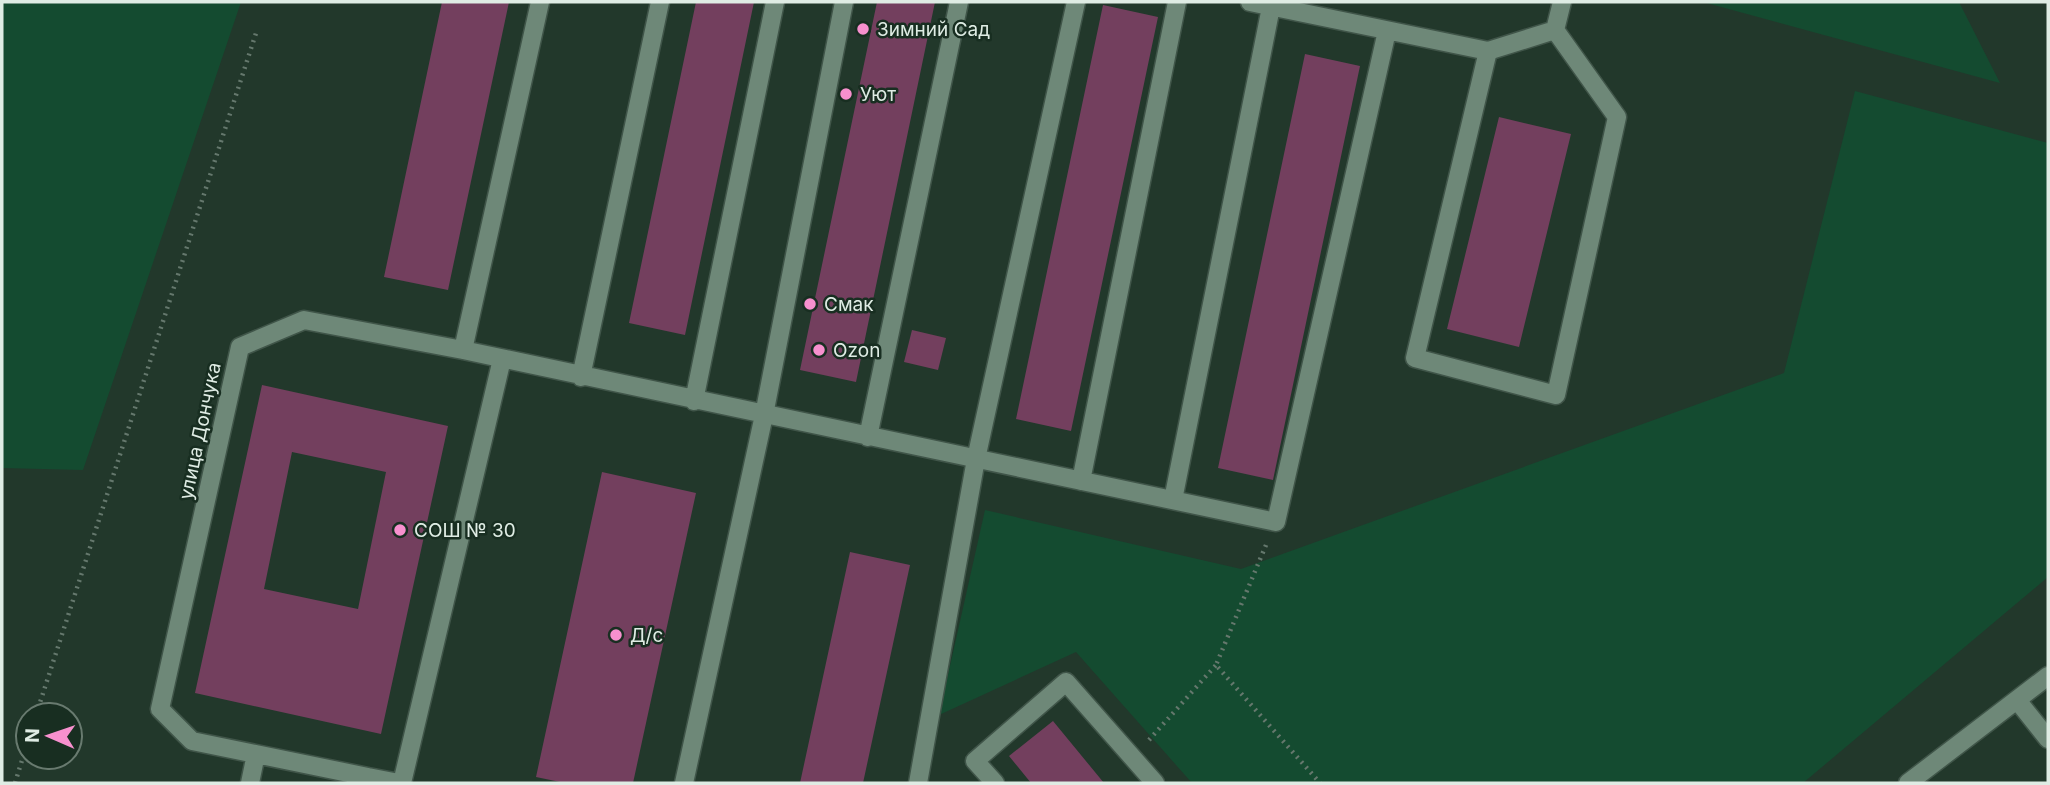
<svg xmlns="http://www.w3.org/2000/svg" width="2050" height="785" font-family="Inter,sans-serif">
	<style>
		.green { fill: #144b30 }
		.building { fill: #733f5e; fill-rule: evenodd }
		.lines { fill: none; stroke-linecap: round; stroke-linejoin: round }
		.minor-casing { stroke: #405549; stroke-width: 21 }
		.path { stroke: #65786d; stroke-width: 4.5; stroke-dasharray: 2 5; stroke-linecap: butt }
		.minor { stroke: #6e8878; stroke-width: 18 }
		.poi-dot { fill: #f790ce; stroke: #182e21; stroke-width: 2.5 }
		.labels { text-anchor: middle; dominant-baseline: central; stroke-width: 5; stroke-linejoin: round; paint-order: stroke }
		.poi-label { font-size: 19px; fill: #dfece4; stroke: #182e21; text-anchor: start }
		.street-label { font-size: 19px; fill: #dfece4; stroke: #182e21 }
	</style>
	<rect width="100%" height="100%" fill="#22382b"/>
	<path class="green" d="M2 2H241L83 470 2 468Z
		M1703 2H1959L2000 83Z
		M1855 91 2048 143V577L1803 783H1192L1076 652 939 715 985 510 1241 569 1784 373Z"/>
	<path class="building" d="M442 2H509L448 290 384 277Z
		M696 2H754L685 335 629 323Z
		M877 2H935L856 382 800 370Z
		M1103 5 1158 17 1071 431 1016 419Z
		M1305 54 1360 66 1273 480 1218 468Z
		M1499 117 1571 134 1519 347 1447 329Z
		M912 330 946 338 938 370 904 362Z
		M262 385 448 426 381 734 195 693ZM292 452 386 472 358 609 264 589Z
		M602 472 696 493 633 783H565L536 777Z
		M850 552 910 565 863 783H800Z
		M1053 721 1104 783H1031L1009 756Z"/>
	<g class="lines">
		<g class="minor-casing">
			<path id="minor" d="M1250 2 1488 51 1555 30 1562 2
				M1488 51 1415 358 1556 395 1617 117 1555 30
				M463 350 540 2
				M581 377 660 2
				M694 401 775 2
				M868 437 959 2
				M1081 481 1177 2
				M1173 500 1271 7
				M2017 700 2048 739
				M368 777 399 783
				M250 783 256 754
				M366 783 368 777 192 741 160 709 240 347 304 320 463 350 1276 522 1387 31
				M402 783 502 359
				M684 783 764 415 844 2
				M918 783 976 459 1076 2
				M995 783 975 761 1066 682 1155 783
				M1908 783 2048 676"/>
		</g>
		<path class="path" d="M1266 545 1216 665 1320 783
			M36 715 257 30
			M1149 740 1216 665
			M15 783 28 741"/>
		<use href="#minor" class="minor"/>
	</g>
	<g class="poi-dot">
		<circle cx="863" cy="29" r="7"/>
		<circle cx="846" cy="94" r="7"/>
		<circle cx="810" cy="304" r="7"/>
		<circle cx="819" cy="350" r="7"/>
		<circle cx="400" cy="530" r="7"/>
		<circle cx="616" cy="635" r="7"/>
	</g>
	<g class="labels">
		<g class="poi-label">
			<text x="877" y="29">Зимний Сад</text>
			<text x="860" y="94">Уют</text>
			<text x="824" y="304">Смак</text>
			<text x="833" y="350">Ozon</text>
			<text x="414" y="530">СОШ № 30</text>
			<text x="630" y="635">Д/с</text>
		</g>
		<g class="street-label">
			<text transform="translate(200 431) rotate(-78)">улица Дончука</text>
		</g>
	</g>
	<rect width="2050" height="785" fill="none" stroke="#dfece4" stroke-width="7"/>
	<g transform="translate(49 736) rotate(272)"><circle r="33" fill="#182e21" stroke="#687a6f" stroke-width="2"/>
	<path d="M0-5L12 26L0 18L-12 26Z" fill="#f790ce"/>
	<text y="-10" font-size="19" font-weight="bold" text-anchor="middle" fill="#dfece4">N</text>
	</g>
</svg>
